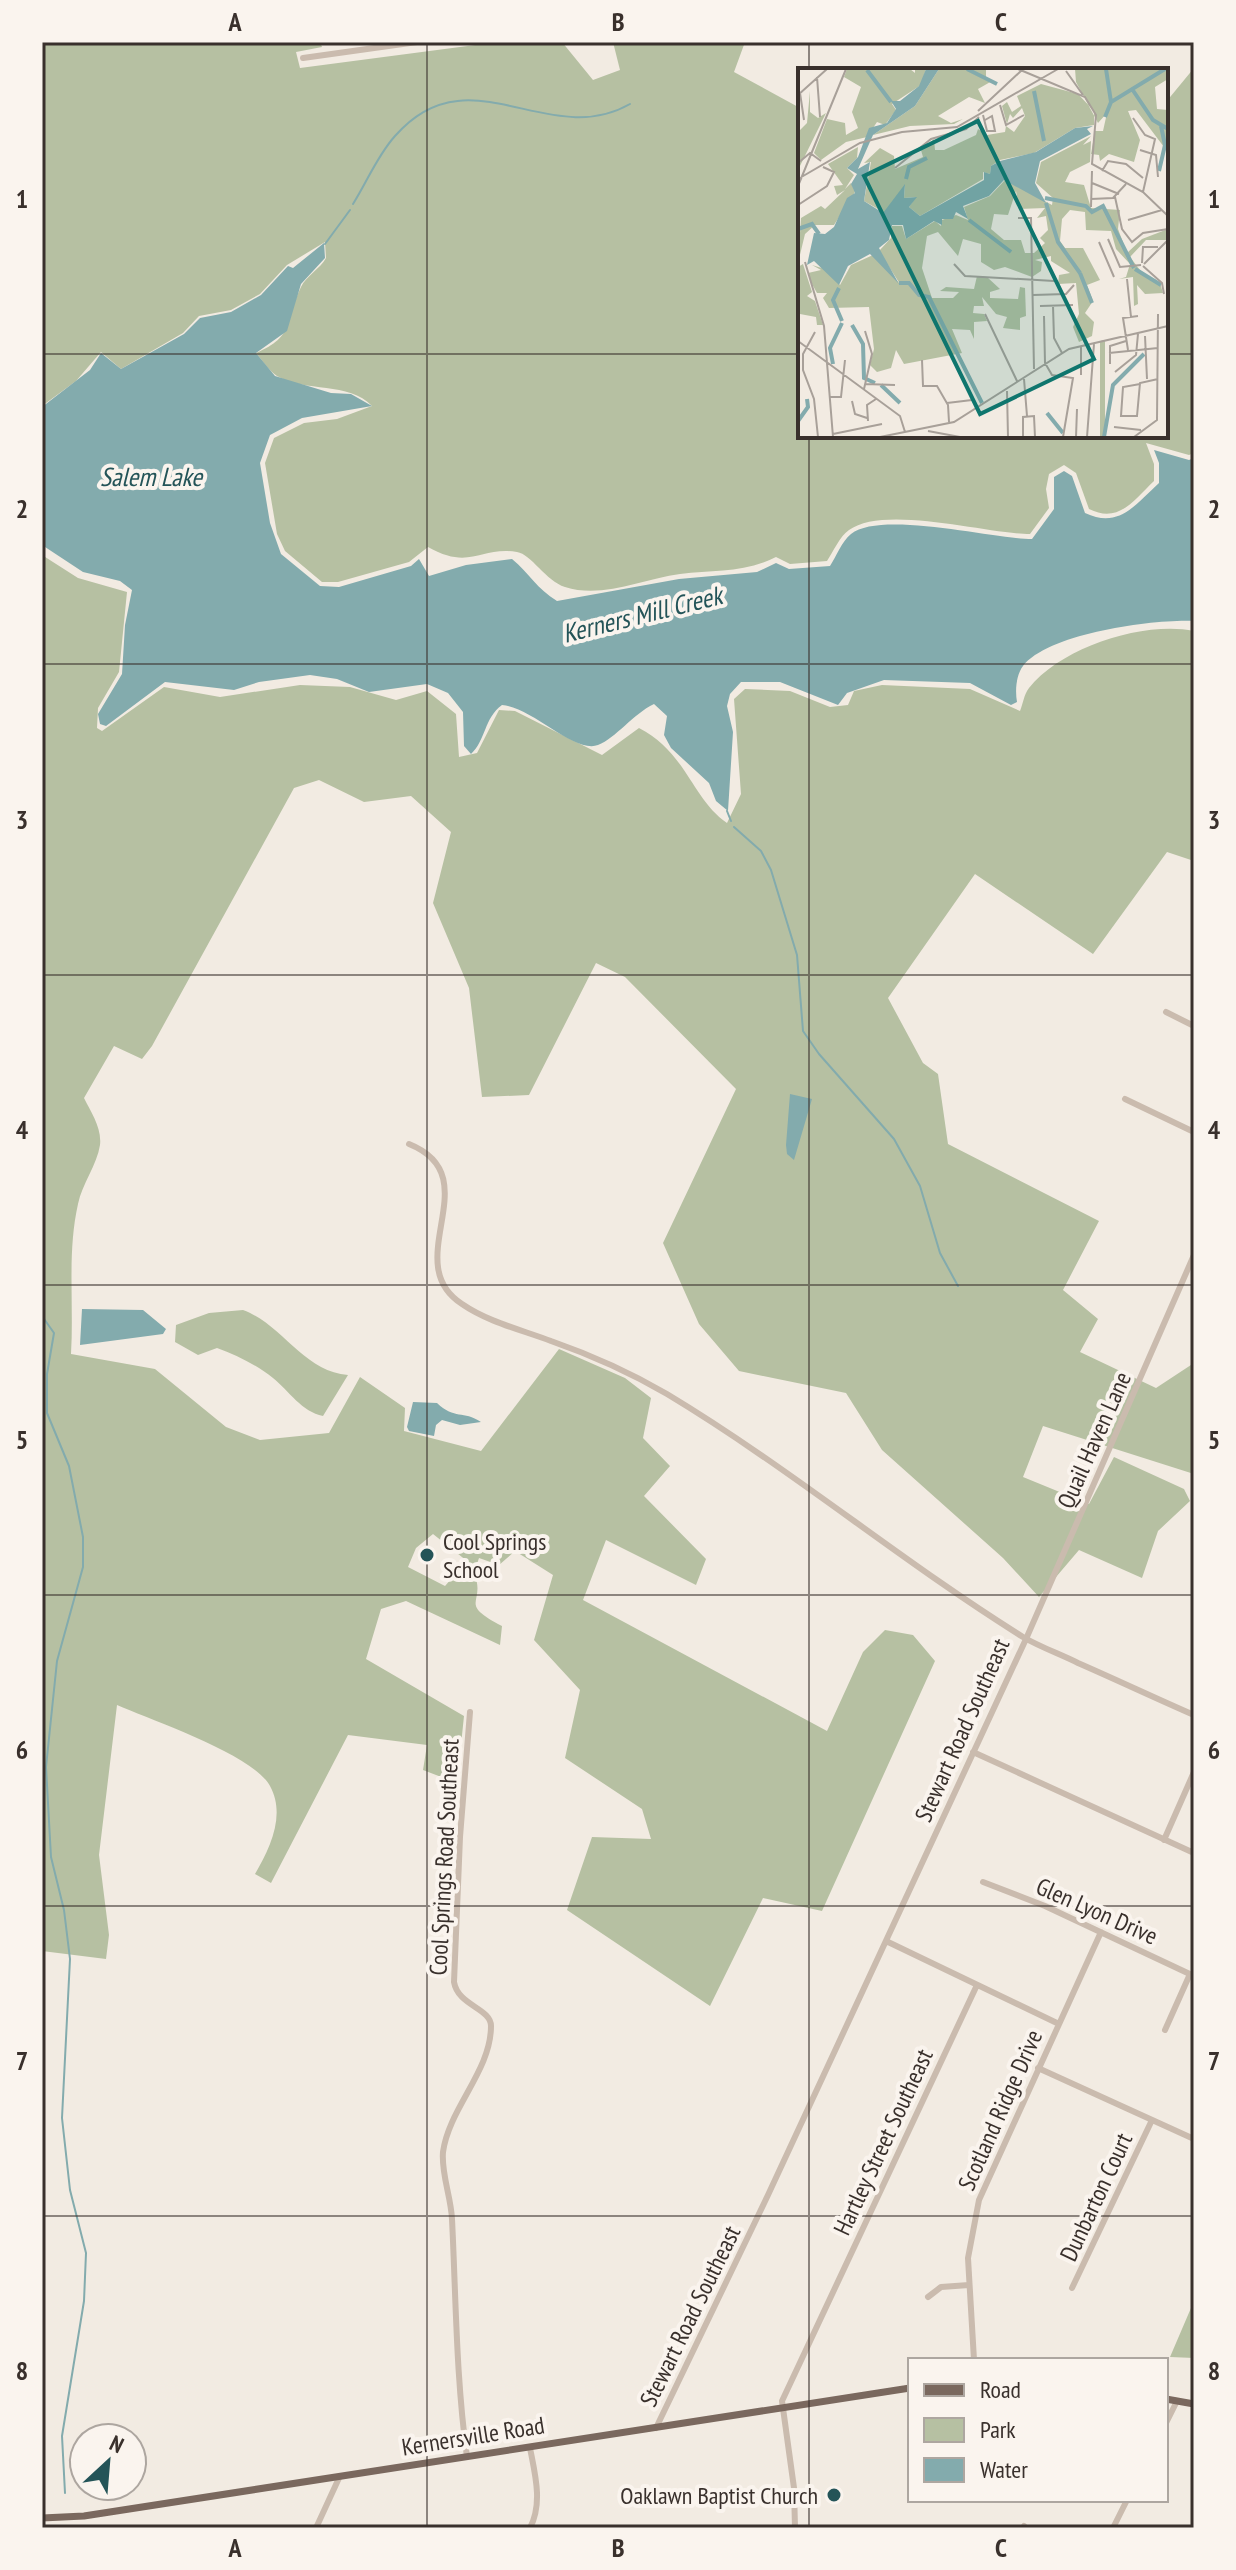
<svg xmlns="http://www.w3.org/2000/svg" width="1236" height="2570" font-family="'PT Sans Narrow',sans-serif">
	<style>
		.green { fill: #b6c0a2; fill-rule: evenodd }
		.water { fill: #83abad }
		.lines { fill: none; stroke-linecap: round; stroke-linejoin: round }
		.stream { stroke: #83abad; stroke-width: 2 }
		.minor { stroke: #cabbae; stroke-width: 6 }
		.major { stroke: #7a685e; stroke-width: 7 }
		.grid { fill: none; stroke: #39302c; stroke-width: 2; stroke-opacity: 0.55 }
		.poi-dot { fill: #245458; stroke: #faf4ee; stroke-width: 3 }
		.labels { text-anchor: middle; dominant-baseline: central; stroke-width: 8; stroke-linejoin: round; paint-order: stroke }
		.street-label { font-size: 24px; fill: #39302c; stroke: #faf4ee }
		.poi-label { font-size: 24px; fill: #39302c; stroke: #faf4ee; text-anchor: start }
		.water-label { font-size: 26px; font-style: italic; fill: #245458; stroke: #faf4ee }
		.inset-river { fill: none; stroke: #83abad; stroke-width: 4 }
		.inset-road { fill: none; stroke: #a8a099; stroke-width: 2 }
		.view { fill: #0f766e; fill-opacity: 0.15; stroke: #0f766e; stroke-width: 4 }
		.inset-edge { fill: none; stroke: #39302c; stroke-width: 4 }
		.neatline { fill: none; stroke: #39302c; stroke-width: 3 }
		.grid-label { font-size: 26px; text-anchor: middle; font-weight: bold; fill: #39302c }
	</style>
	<rect width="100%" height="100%" fill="#f2ebe2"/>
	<path class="green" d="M42 42H320L322 47 296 52 300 68 498 42H562L593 80 620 70 613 42H745L734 72 800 108V436H1166V102L1194 68V453L1189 455 1146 443 1154 464V481C1134 500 1119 524 1089 509L1076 473 1064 465 1049 474 1046 489 1049 508 1030 534C989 534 884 504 849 530 840 536 833 552 827 561L790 564 776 557C745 573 714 570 680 574 643 579 602 599 565 587 546 581 531 554 517 552 481 546 470 571 428 547L409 562 338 582H322L285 551 277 534 265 463 274 438 304 423 337 419 372 406C349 381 305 393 277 376 269 371 262 360 256 353 296 336 285 320 301 287 306 276 320 269 326 258L325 242 287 265 260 294 231 310 199 316 183 333 121 369 101 352 76 381 42 406Z
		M42 555 78 578 127 592 119 672 98 708 97 728 102 731 164 687 220 697 300 685 350 687 396 700 427 691 456 714 459 757 477 753 499 710 515 711 602 755 639 728C687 753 692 799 727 823L741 794 734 699 745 689 790 691 830 707 848 705 854 691 882 685 970 689 1020 711C1023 704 1024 694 1029 688 1062 647 1143 621 1194 631V861L1167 852 1093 954 975 874 888 998 923 1063 938 1074 948 1144 1099 1221 1063 1290 1098 1319 1080 1352 1156 1388 1194 1363V1474L1043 1426 1023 1477 1089 1504 1114 1457 1184 1489 1190 1501 1158 1531 1142 1578 1079 1550 1039 1597 1003 1558 882 1450 846 1393 739 1371 699 1324 663 1243 736 1089 625 977 596 963 529 1095 482 1097 469 988 433 903 451 832 411 796 364 802 319 780 294 788 152 1046 142 1059 114 1046 84 1098C91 1112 102 1128 100 1145 97 1165 82 1184 78 1204 67 1253 74 1304 71 1354L155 1369 226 1427 260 1440 329 1433 360 1377 405 1408 404 1431 481 1451 559 1349 625 1378 651 1398 643 1438 670 1466 644 1496 706 1559 696 1585 606 1540 583 1600 827 1731 863 1652 885 1630 913 1635 935 1661 822 1911 763 1898 710 2006 567 1910 592 1837 651 1839 642 1809 565 1758 580 1690 534 1640 553 1575 515 1551 499 1565 479 1558 474 1573C487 1604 456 1602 502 1626L500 1645 406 1601 381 1609 366 1659 464 1716 457 1783 423 1770 427 1745 348 1735 271 1883 255 1874C270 1848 286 1815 270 1786 254 1755 151 1720 117 1705L99 1855 109 1935 106 1959 42 1951ZM433 1534 467 1561 445 1586 408 1567 416 1548Z
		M243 1310C282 1324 304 1372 348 1375L323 1416C302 1412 289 1391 273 1378 257 1365 236 1355 217 1348L198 1355 175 1342 176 1325 209 1313Z
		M1194 2301V2358L1170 2357Z"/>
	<path class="water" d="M324 243 325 258 301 284 287 331 256 353 275 376 331 393 351 394 372 406 302 418 270 435 260 463 270 523 281 554 320 586 339 587 411 566 419 559 429 576 466 565 512 559C529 573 537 589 557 601L679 579 757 572 776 563 789 569 830 566C836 557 842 541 851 534 881 510 994 539 1032 539L1054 509V477L1064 471 1072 476 1085 513C1119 529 1135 505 1159 483V463L1154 450 1189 460 1194 458V621C1154 619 1049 633 1023 666 1016 675 1015 691 1017 702L1011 705 970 683 884 680 847 693 838 705 780 682H741L730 694 727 706 733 732 728 811 716 801 709 783 671 748 664 735 667 716 654 704C633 714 616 738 598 745 575 754 532 707 502 705 484 718 486 740 471 754L464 746 463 712 448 693 427 684 369 692 337 679 310 675 259 682 234 690 165 682 106 726 100 724 98 714 122 674 125 625 132 590 120 581 83 572 42 545V407L90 370 101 353 121 369 184 334 200 318 231 312 261 295 288 266 293 268Z
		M790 1094 812 1099 794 1160 787 1154 786 1145Z
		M82 1309 143 1310 166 1329 163 1334 80 1345Z
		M413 1402 437 1403C455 1420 463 1410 481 1422L460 1425 442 1420 436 1425 434 1436 409 1431 407 1427Z"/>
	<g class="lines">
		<path class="stream" d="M353 204C367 182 377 156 395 136 469 51 548 151 630 104
			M325 244 350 210
			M727 811 731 821
			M734 827 761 851 771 870 797 955 803 1031 819 1054 894 1139 920 1186 940 1253 958 1286
			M42 1316 54 1333 47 1374V1413L69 1466 83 1537V1567L57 1661 46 1767 51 1857 64 1910 70 1959 62 2118 70 2190 86 2253 84 2301 62 2436 65 2493"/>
		<path class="minor" d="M303 58 417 42
			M1166 1012 1194 1026
			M1125 1099 1194 1132
			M409 1144C491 1177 397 1262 462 1304 488 1322 522 1330 551 1341 591 1355 631 1373 667 1394 790 1468 901 1561 1023 1637 1040 1647 1060 1654 1078 1663 1117 1680 1155 1698 1194 1715
			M973 1752 1194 1853
			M1164 1840 1194 1772
			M983 1882 1045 1906 1194 1976
			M886 1941 1059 2024
			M1165 2030 1190 1974
			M1038 2068 1194 2139
			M1072 2288 1152 2120
			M928 2297 941 2287 969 2285
			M974 2360 968 2258 979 2200 1101 1932
			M1166 2423 1177 2401
			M656 2428 768 2195 1026 1639 1194 1255
			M530 2448C535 2474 543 2503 530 2528
			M467 2457C456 2377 456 2299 452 2219 451 2197 441 2173 443 2152 449 2108 491 2071 491 2026 491 2008 458 2006 454 1982L460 1837 470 1712
			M316 2528 339 2478
			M795 2528 794 2488 782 2401 977 1985
			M1023 2528 1024 2526
			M1113 2528 1127 2500"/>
		<path class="major" d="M1166 2399 1194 2404
			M42 2518 84 2516 910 2388"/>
	</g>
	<path class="grid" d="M427 42V2528M809 42V70M42 354H800M1166 354H1194M809 436V2528M42 664H1194M42 975H1194M42 1285H1194M42 1595H1194M42 1906H1194M42 2216H1194"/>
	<g class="poi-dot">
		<circle cx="427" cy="1555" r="8"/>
		<circle cx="834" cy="2495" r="8"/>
	</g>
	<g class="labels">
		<g class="street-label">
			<text transform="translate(1094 1440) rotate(-66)">Quail Haven Lane</text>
			<text transform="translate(962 1730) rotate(-66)">Stewart Road Southeast</text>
			<text transform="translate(444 1857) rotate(-87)">Cool Springs Road Southeast</text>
			<text transform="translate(1097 1911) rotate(24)">Glen Lyon Drive</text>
			<text transform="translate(1000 2110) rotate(-66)">Scotland Ridge Drive</text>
			<text transform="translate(883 2142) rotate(-65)">Hartley Street Southeast</text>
			<text transform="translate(1096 2197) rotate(-65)">Dunbarton Court</text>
			<text transform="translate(690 2316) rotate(-64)">Stewart Road Southeast</text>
			<text transform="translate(473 2436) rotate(-9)">Kernersville Road</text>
		</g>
		<g class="poi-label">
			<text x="443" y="1541">Cool Springs<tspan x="443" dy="28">School</tspan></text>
			<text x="818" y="2495" text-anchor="end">Oaklawn Baptist Church</text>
		</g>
		<g class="water-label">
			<text x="151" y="476">Salem Lake</text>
			<text transform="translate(642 614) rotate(-14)">Kerners Mill Creek</text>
		</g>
	</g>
	<g transform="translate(798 68)">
		<rect width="370" height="370" fill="#f2ebe2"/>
		<path d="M49 1H112L117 5V1H128L123 17 94 36 98 42 87 57 79 54 69 69 48 74 23 92 16 85 29 51 47 55 48 67 60 60 54 44 63 19 46 9ZM141 1H188V10L194 13 180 21 187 35 171 29 140 48 153 55 165 51 156 56 112 58 75 67 117 38ZM277 1H370V11L357 19 359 41 370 42 369 83 338 42 330 43 342 72 336 94 311 86 302 93 301 87 293 86 297 63H305L309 45 300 55 278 14ZM243 16 280 26 296 43V57L277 60 236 85 202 92 193 98 192 106 185 104V111L122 148 111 139 118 129 106 130 107 117 87 145 66 133 73 94 66 95 82 80 96 88 97 101 125 89 123 82 136 71 137 82H146L178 67 180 61 189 67 207 64 208 58 216 64 227 48 224 40 215 50 212 46 209 56 204 38 209 34 214 44 223 38 219 28ZM12 23V44L20 50 28 45 0 102 2 62 9 55ZM293 68 285 77 293 73 292 94 272 104 267 114 286 117 293 140 322 142 320 161 329 185 344 171 370 161 369 172H348L332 189 345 206 362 215 365 225 347 226 339 217 340 236 336 238 335 209 321 211 328 209 332 196 318 181 313 163 288 162 287 144 272 142 264 151 262 173 267 180H285L302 212 289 217 295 233 287 245 296 254 294 268 281 274 275 259 281 246 278 215 260 216 261 207 272 205 253 193V188L237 192 244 194 243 203 234 209 207 199 196 202 183 194V176L165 171 160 188 140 164 129 168 124 200 134 230H155L161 224 142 223 148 219 176 221 179 208 189 209 202 221 192 224V230L220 231 222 219 227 220 228 248 222 250V262L205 260 209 249 198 246 184 229 186 238H176L175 245 186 246 189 253 176 254V271L172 262 154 261 164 285 106 296 98 282 93 300 79 304 72 297 76 281 71 239 31 240 25 230 29 225H19L14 216 10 205 23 202 14 197 27 201 42 217 53 197 75 187 102 216 81 183 93 170 94 158H104L108 171 137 153 143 158 144 152 158 147 170 152 166 139 192 128 207 112 254 137 255 130 238 115 243 94ZM218 123 221 141 247 140 239 150 248 148 250 162 242 170 247 175 236 185H227L223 172H206L193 161 196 146 210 147ZM60 79 59 90 49 100 56 107 47 121 53 115 57 124 36 157H17L7 166 0 195 3 150 23 138 27 141 47 122 39 127 36 118 45 117 30 96ZM5 196 14 224 9 228 17 233 25 257H19L18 249 2 246 0 199ZM307 272V369H302V273Z" fill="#b6c0a2" fill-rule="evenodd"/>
		<path d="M128 1H141L117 38 75 67 60 101 72 94 66 133 85 145 107 116 106 130 119 129 111 139 122 148 186 112V104L192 106 193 98 202 93 238 84 277 60 295 58 289 61 293 66 242 93 237 115 248 135 206 112 191 128 165 138 170 151 158 144 155 151H144V157L136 153 108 171 105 157H94L91 172 81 180 101 216 72 186 50 198 41 217 16 193 9 197 16 165 27 166 36 159 49 130 57 125 53 116 59 106 49 100 60 89 71 60 89 55 98 41 93 33H102L121 18Z" fill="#83abad"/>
		<path class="inset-river" d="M169 1 199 16M308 1 313 34M69 2 93 34M334 21 355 52 370 61M236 23 246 73M307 49 313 34 367 1M361 103 367 77 363 58M108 111 111 99 129 90M247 130 288 138 294 144 305 138 336 200M248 135 260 174 282 205M171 152 213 184M0 161 14 156 21 166M337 201 363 217M282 205 294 235M101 215H111L121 227 131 229 184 335M41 220 35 232 44 253M54 257 65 276 66 310 77 315M35 296 32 280 44 255M83 317 102 335M249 345 265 365M0 353 10 339 9 331M306 369 315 317 346 286"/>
		<path class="inset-road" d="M220 1 287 29 298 47 294 96 345 124 370 148M268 3 285 27M19 9 22 49M2 25 6 52M0 27 29 1M202 37 208 57 226 47M180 43 224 2M185 47 189 63H197L194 48 187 52M335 50 347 67 357 71 345 124M342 82 358 87 360 109M0 95 12 85 23 93M97 100 133 71 168 61 181 49M304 103 310 93 328 96 345 110M0 111 62 75 104 64 159 59 260 1M294 115 321 126M0 118 48 1M317 129 324 161 334 174 345 165 370 161M293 131 315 130 328 116M0 137 29 118 36 104 25 99M293 139 294 103M220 150H233L236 301M330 152 364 142M310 171 322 199 343 197M301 174 316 209M7 194 26 258 35 369M344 195 345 179H360M156 196 167 208 256 213M346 196 370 172M345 198 364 215 366 226M329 211 333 249M235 227 268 226 276 217M242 238 275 237M255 238 256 270 264 285M187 246 219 313M246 248 247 295 254 307 275 310 265 369M17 264 5 286V302L16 331 20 369M347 268 349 311M0 273 102 348 107 364M330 282 325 250 340 248M311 285 360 280M124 292 125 318H139L150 337 151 354M312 296V278L328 273M317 304 338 287 340 266M283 307V278M226 311 229 348M67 316 97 317M342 316 325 319 323 348H339L342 315 360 311M66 321 74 286 67 263M209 323 210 369M32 329H43L47 292M54 333 57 346 69 350M149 335 174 332M70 353 69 337 78 331M316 359 343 362M130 363 162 369M35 366 84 356M82 369 156 354 271 281 370 258M225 369V349L236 348 237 369M278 369 279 341M289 369 296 276M336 369 359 352 360 246"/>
		<path class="view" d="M180 53 296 291 182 346 66 108Z"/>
		<rect width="370" height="370" class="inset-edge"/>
	</g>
	<rect width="1236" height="2570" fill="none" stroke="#faf4ee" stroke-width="88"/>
	<rect x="908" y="2358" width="260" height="144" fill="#faf4ee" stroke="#ada6a0" stroke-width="2"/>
	<rect x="924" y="2384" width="40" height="12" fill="#7a685e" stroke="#ada6a0" stroke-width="2"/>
	<text x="980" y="2398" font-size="24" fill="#39302c">Road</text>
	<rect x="924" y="2418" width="40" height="24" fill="#b6c0a2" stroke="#ada6a0" stroke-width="2"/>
	<text x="980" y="2438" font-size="24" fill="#39302c">Park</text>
	<rect x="924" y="2458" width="40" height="24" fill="#83abad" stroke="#ada6a0" stroke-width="2"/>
	<text x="980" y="2478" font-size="24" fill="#39302c">Water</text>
	<g transform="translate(108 2462) rotate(26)"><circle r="38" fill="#faf4ee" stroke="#ada6a0" stroke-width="2"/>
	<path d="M0-6L14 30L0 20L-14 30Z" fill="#245458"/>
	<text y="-12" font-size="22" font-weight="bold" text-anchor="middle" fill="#39302c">N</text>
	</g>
	<rect x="44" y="44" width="1148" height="2482" class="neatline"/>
	<g class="grid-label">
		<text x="235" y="31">A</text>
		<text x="618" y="31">B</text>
		<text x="1001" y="31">C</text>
		<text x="22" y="208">1</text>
		<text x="1214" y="208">1</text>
		<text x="22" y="518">2</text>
		<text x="1214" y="518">2</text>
		<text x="22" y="829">3</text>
		<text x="1214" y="829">3</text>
		<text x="22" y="1139">4</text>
		<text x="1214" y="1139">4</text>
		<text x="22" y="1449">5</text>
		<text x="1214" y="1449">5</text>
		<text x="22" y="1759">6</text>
		<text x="1214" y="1759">6</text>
		<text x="22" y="2070">7</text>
		<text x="1214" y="2070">7</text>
		<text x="22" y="2380">8</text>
		<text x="1214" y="2380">8</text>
		<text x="235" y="2557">A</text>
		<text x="618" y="2557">B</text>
		<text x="1001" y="2557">C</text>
	</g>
</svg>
